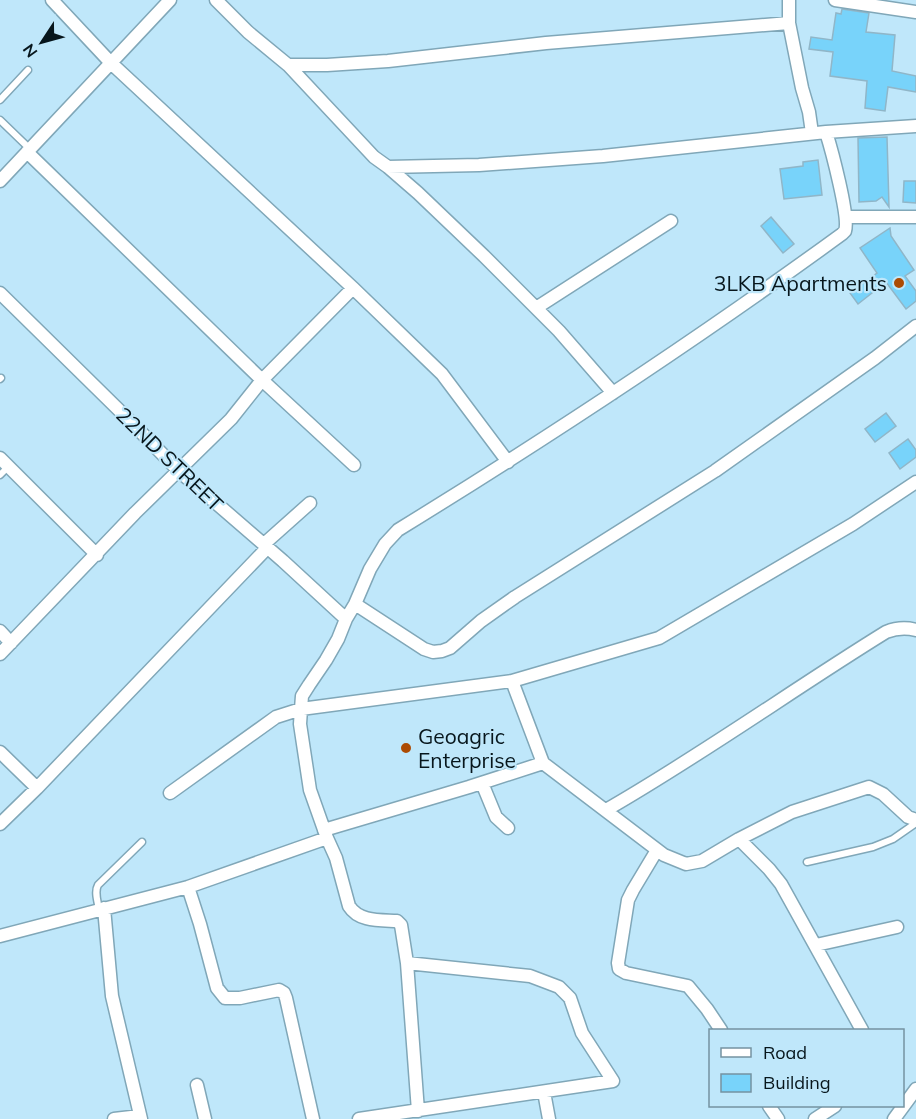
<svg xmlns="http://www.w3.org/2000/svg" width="916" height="1119" font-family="Mulish,sans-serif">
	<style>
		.building { fill: #78d3fa; stroke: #90b6c8; stroke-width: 1.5 }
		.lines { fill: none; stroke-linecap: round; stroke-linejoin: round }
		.service-casing { stroke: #80a7b8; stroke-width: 9 }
		.minor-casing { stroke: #80a7b8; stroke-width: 15 }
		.service { stroke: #fff; stroke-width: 6 }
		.minor { stroke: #fff; stroke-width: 12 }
		.poi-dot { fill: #ac4b03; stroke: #bfe7fa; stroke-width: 2 }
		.labels { text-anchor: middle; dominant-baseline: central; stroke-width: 4.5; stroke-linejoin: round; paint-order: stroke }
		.poi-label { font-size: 21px; fill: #07161c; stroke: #bfe7fa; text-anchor: end }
		.street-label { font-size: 21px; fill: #07161c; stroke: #bfe7fa }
	</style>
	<rect width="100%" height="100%" fill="#bfe7fa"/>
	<path class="building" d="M842 9 869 13 866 32 895 35 892 71 916 76V92L888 87 885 111 865 108 867 81 830 76 833 52 809 49 811 37 832 40 836 13 841 14Z
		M887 137 889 207 882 197 876 201 859 202 858 138Z
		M818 160 822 195 784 199 780 169 803 166V162Z
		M904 181H916V203L903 202Z
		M771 217 794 244 783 253 761 226Z
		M890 228 891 236 914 270 905 276 916 291V301L906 309 886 282 858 304 850 293 877 273 860 248Z
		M886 413 896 426 875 442 865 429Z
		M908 439 916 450V457L900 469 889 453Z"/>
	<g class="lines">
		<g class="service-casing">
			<path id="service" d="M0 100 28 70
				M0 120 30 149
				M0 379 1 378
				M0 475 8 467
				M807 862 873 847 893 839 916 823
				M99 910C98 902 94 892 98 885L142 842"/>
		</g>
		<g class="minor-casing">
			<path id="minor" d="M52 0 111 63 353 288 442 374 508 462
				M216 0 248 32 288 65 374 157 388 167 418 193 484 256 559 331 613 393
				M789 0V23
				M835 0 916 12
				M288 65H327L388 61 546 43 789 23 802 88 809 112 812 133
				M27 152 262 380 354 465
				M388 167 479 165 603 156 826 132 916 126
				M0 181 170 0
				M846 217H916
				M0 293 125 416 179 471 283 561 346 619
				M536 308 671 221
				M0 458 97 555
				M264 544 310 503
				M355 604 424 649 433 652 442 651 450 648 481 621 515 597 715 471 875 358 916 326
				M0 631 11 643
				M0 654 135 513 231 419 262 380 353 288
				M512 681 543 763 664 855 686 864 702 861 739 839 792 812 869 787 883 794 908 817 916 820
				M0 752 37 788
				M482 783 496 817 508 828
				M170 793 276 717 301 709 512 681 659 638 853 524 916 482
				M606 810C702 755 792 690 886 632 896 628 905 627 916 630
				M0 824 37 788 267 548
				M324 830 469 787 543 763
				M739 839 769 869 781 884 862 1030
				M657 850 633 890 628 900 618 963 619 969 626 973 688 986 707 1009 721 1030
				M188 887 200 924 217 988 225 998H240L279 990 284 993 286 998 313 1119
				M104 908 112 996 141 1119
				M0 936 188 887 327 838
				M816 945 897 927
				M197 1085 205 1119
				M544 1092 549 1119
				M769 1106 778 1119
				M418 1111 407 963 401 925 397 921C380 920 359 922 349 906L336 858 327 838 310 790 300 724 301 709 302 696 309 685 326 660 338 639 346 619 355 604 370 569 385 544 398 530C549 437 698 339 842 234 843 233 844 232 845 231 850 218 831 148 826 132
				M114 1119 140 1116
				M359 1119 613 1081 582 1033 570 998 559 987 530 976 407 963
				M815 1119 835 1106
				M894 1119 916 1089"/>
		</g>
		<use href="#service" class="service"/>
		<use href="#minor" class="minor"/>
	</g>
	<g class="poi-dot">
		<circle cx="899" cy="283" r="6"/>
		<circle cx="406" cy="748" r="6"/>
	</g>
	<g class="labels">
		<g class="poi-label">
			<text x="887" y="283">3LKB Apartments</text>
			<text x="418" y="736" text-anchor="start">Geoagric<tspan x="418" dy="24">Enterprise</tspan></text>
		</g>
		<g class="street-label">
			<text transform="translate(170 459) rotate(44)">22ND STREET</text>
		</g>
	</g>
	<rect x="709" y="1029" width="195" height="78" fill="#bfe7fa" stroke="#7593a1" stroke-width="1.5"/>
	<rect x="721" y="1048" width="30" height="9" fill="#ffffff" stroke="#7593a1" stroke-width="1.5"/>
	<text x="763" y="1059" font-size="18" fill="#07161c">Road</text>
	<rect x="721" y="1074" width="30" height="18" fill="#78d3fa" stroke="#7593a1" stroke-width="1.5"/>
	<text x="763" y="1089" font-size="18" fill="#07161c">Building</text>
	<g transform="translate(42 42) rotate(234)" stroke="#bfe7fa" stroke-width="4.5" paint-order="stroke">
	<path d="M0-4.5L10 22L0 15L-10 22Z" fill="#07161c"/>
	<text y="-9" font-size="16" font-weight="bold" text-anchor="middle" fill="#07161c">N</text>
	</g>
</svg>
